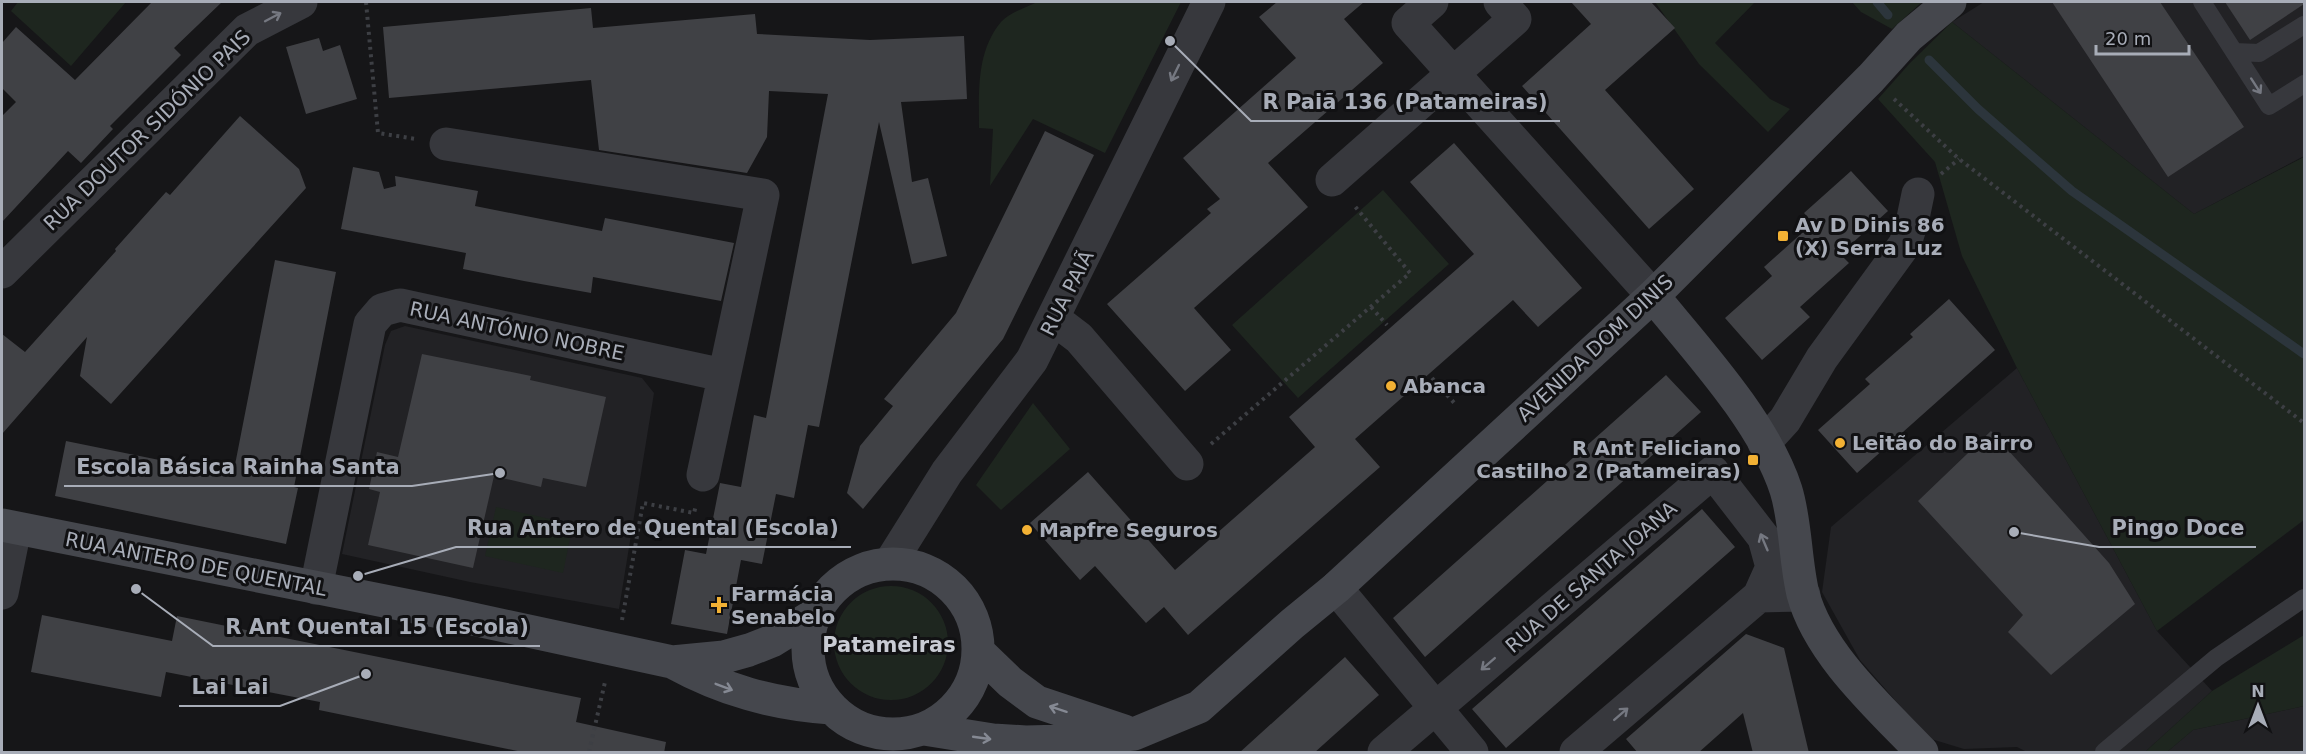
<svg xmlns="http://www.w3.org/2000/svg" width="2306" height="754" font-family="'DejaVu Sans',sans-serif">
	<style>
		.built { fill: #222225 }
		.green { fill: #1e261f }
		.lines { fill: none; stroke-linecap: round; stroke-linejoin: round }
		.stream { stroke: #2c353c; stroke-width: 9 }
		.building { fill: #404145 }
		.path { stroke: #3d3f44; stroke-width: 4; stroke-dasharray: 3 4.5; stroke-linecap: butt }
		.lane { stroke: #37383d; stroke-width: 18 }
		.street { stroke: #37383d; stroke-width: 33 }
		.secondary { stroke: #45474d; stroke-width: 33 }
		.oneway { stroke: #757881 }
		.oneway2 { stroke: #858993 }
		.poi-dot { fill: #f2b134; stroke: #111113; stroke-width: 2 }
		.labels { text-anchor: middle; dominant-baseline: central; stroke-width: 6; stroke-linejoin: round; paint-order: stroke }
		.street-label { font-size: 20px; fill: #a8adb8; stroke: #111113 }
		.poi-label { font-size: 20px; font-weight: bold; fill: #a8adb8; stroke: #111113; text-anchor: start }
		.neighbourhood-label { font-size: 21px; font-weight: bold; fill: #c9ccd4; stroke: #111113 }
		.leader { fill: none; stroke: #a8adb8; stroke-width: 2 }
		.callout-dot { fill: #a8adb8; stroke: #111113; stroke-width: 2 }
		.callout-label { font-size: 21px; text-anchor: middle; font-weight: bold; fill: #a8adb8; stroke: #111113; stroke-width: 6; stroke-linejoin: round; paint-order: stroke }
	</style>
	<rect width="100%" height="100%" fill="#161618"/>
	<path class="built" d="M1984 2H2304V156L2194 214 1952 22Z
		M405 326 642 378 654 393 619 609 470 582 342 554 385 345 391 331Z
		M2017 368 2157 631 2212 691 2145 752H2027L2017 747 1964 749 1928 738 1860 660 1822 592 1831 527Z
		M2304 706V752H2167L2193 730Z"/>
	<path class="green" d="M18 2H126L71 66 11 11Z
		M1037 2H1181L1105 153 1033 119 990 186 993 129 979 128C979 92 976 52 1001 22 1009 13 1027 7 1037 2Z
		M1655 2H1755L1715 43 1770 99 1790 109 1768 132 1699 64Z
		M1852 2H1922L1892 29 1861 12Z
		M1952 22 2194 214 2304 157V520L2157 631 2017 368 1962 256 1935 162 1878 99 1910 63Z
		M1383 190 1449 264 1298 398 1232 325Z
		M1033 403 1070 449 1001 510 976 485Z
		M496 507 573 524 563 573 485 556Z
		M834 643a57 57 0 1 1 114 0a57 57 0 1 1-114 0Z
		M2304 635V706L2193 730 2167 752H2145L2212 691Z"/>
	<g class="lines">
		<path class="stream" d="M1877 2 1888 15
			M1929 60 1978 109 2072 191 2304 354"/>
	</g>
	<path class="building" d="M152 2H222L174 48 181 55 110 126 113 129 81 163 68 151 2 222V116L16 102 2 88V43L16 27 75 80Z
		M1277 2H1364L1344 19 1383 63 1268 163 1308 207 1194 308 1231 350 1185 391 1107 304 1211 213 1207 209 1220 199 1183 158 1296 58 1259 17Z
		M1571 2H1651L1675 28 1605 90 1694 189 1649 229 1522 86 1591 24Z
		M2052 2H2160L2244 127 2168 177Z
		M2225 2H2304V4L2250 40Z
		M591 8 593 28 755 14 757 34 870 40 964 36 967 99 901 102 912 182 928 178 947 256 912 264 879 122 819 427 808 425 794 498 776 494 762 564 741 560 727 634 671 624 685 550 706 554 720 483 741 487 754 415 766 418 828 94 769 91 767 137 747 173 599 150 591 80 389 98 383 27Z
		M319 38 323 51 340 45 357 99 306 114 286 47Z
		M240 116 299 169 306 188 111 404 80 376 87 337 2 434V334L25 352 116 251 115 249 166 192 170 195Z
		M1045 131 1094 155 1003 339 863 509 847 493 860 446 893 406 884 399 956 313Z
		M1454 143 1582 288 1538 327 1513 300 1355 439 1380 467 1188 635 1164 607 1146 623 1095 566 1080 580 1030 523 1088 472 1175 570 1315 447 1289 417 1474 254 1410 182Z
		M353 167 379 172 384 189 396 186 395 176 478 191 475 206 602 231 605 218 734 243 721 301 593 277 591 293 524 281 463 269 466 253 341 229Z
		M1851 171 1888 211 1840 254 1849 263 1800 307 1810 317 1762 360 1725 318 1772 276 1764 267 1813 223 1804 213Z
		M275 260 336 272 294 487 298 488 286 544 55 496 66 441 233 475Z
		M1949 299 1995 350 1857 473 1818 430 1870 384 1865 379 1913 337 1910 334Z
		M422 354 531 376 530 380 606 397 586 487 543 478 541 487 494 476 473 568 368 545 380 492 369 489 377 452 398 457Z
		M1666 375 1701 412 1425 657 1393 618Z
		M1991 431 2109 563 2135 604 2051 675 2008 632 2023 615 1918 501Z
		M1702 509 1735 547 1506 748 1472 709Z
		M42 615 172 641 177 616 581 698 576 722 666 742 664 753H527L319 710 320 702 166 672 161 697 31 672Z
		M1746 634 1784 648 1809 753H1753L1743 713 1698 753H1638L1626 739Z
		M1345 657 1379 695 1334 735 1314 753H1239Z"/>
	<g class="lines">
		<path class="path" d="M366 2 378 133 416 139
			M1894 99 1959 159 2304 423
			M1941 174 1959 159
			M1371 307 1387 325
			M1432 378 1456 405
			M1211 444 1410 273 1353 204
			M622 620 643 503 694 513 696 505
			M589 752 605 682"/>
		<path class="lane" d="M2202 2 2269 106 2304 84
			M2234 52 2259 53 2304 25
			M2104 752 2216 658 2304 598"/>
		<path class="street" d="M1432 2 1408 23 1653 296
			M446 144 763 195 703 475
			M1332 180 1515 19 1500 2
			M2 272 247 30 301 2
			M1054 319 1079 338 1187 464
			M1764 443 1785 420 1822 358 1905 244 1913 218 1918 194
			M890 563 947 472 1032 360 1209 2
			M316 588 370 324 382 310 400 305 723 375
			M1336 588 1472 752
			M2 593 15 529
			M1384 752 1713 472 1764 538 1772 567 1759 596
			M1576 752 1759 596 1804 595"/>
		<path class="secondary" d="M1653 296C1698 351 1764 422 1786 490 1796 522 1795 561 1803 594 1819 654 1880 708 1922 752
			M2 525 445 613 672 662 724 657 749 650 772 641 814 615
			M808 649a85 85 0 1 1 170 0a85 85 0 1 1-170 0Z
			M979 652 1010 682 1037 702 1124 731
			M672 662C723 690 773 704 831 708
			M924 729 993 740 1026 742 1064 741 1134 734 1199 707 1292 624 1336 588 1653 296 1871 78 1909 36 1950 2"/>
	</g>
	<defs><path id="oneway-shaft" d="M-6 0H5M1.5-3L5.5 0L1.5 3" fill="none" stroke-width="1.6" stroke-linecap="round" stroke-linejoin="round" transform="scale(1.5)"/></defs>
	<g class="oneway">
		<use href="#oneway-shaft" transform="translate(273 17) rotate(-28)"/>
		<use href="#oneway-shaft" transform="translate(1175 73) rotate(116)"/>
		<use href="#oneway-shaft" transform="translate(2256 86) rotate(57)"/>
		<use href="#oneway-shaft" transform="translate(1764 542) rotate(-113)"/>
		<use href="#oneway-shaft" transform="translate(1488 664) rotate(139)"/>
		<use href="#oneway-shaft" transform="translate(1621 714) rotate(-41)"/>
	</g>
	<g class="oneway2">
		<use href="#oneway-shaft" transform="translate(724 687) rotate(21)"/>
		<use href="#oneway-shaft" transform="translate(1058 709) rotate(-162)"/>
		<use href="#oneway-shaft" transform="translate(982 738) rotate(8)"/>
	</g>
	<g class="poi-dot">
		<rect x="1777" y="230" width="12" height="12" rx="3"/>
		<circle cx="1391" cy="386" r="6"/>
		<circle cx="1840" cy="443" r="6"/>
		<rect x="1747" y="454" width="12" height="12" rx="3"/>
		<circle cx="1027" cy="530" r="6"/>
		<path d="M716 596h6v6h6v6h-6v6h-6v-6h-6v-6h6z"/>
	</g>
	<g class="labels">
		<g class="street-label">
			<text transform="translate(147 130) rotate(-44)">RUA DOUTOR SIDÓNIO PAIS</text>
			<text transform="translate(1067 293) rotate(-63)">RUA PAIÃ</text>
			<text transform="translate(517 331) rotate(12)">RUA ANTÓNIO NOBRE</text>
			<text transform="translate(1595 348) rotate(-43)">AVENIDA DOM DINIS</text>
			<text transform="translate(196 564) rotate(11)">RUA ANTERO DE QUENTAL</text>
			<text transform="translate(1591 577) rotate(-41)">RUA DE SANTA JOANA</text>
		</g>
		<g class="poi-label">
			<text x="1795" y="225">Av D Dinis 86<tspan x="1795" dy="23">(X) Serra Luz</tspan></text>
			<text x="1403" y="386">Abanca</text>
			<text x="1852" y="443">Leitão do Bairro</text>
			<text x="1741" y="448" text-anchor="end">R Ant Feliciano<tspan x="1741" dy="23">Castilho 2 (Patameiras)</tspan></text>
			<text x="1039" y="530">Mapfre Seguros</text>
			<text x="731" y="594">Farmácia<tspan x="731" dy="23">Senabelo</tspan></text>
		</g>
		<g class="neighbourhood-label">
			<text x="889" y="645">Patameiras</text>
		</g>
	</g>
	<path class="leader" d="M1170 41L1251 121H1560M500 473L412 486H64M358 576L456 547H851M2014 532L2099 547H2256M136 589L213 646H540M366 674L280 706H179"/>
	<g class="callout-dot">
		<circle cx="1170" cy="41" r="6"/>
		<circle cx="500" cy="473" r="6"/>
		<circle cx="358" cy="576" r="6"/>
		<circle cx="2014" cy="532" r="6"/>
		<circle cx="136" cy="589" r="6"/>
		<circle cx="366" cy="674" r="6"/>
	</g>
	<g class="callout-label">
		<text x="1405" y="109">R Paiã 136 (Patameiras)</text>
		<text x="238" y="474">Escola Básica Rainha Santa</text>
		<text x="653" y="535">Rua Antero de Quental (Escola)</text>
		<text x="2178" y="535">Pingo Doce</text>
		<text x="377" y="634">R Ant Quental 15 (Escola)</text>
		<text x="230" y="694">Lai Lai</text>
	</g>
	<rect width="2306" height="754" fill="none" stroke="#a8adb8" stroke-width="6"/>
	<g transform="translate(2258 706)" stroke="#111113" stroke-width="4.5" paint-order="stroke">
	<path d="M0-4.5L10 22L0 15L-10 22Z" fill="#a8adb8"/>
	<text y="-9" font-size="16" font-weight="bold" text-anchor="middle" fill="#a8adb8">N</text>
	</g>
	<path d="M2096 45v9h93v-9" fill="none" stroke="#a8adb8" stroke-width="3"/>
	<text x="2105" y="45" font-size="18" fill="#a8adb8" stroke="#111113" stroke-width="4.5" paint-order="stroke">20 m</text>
</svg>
